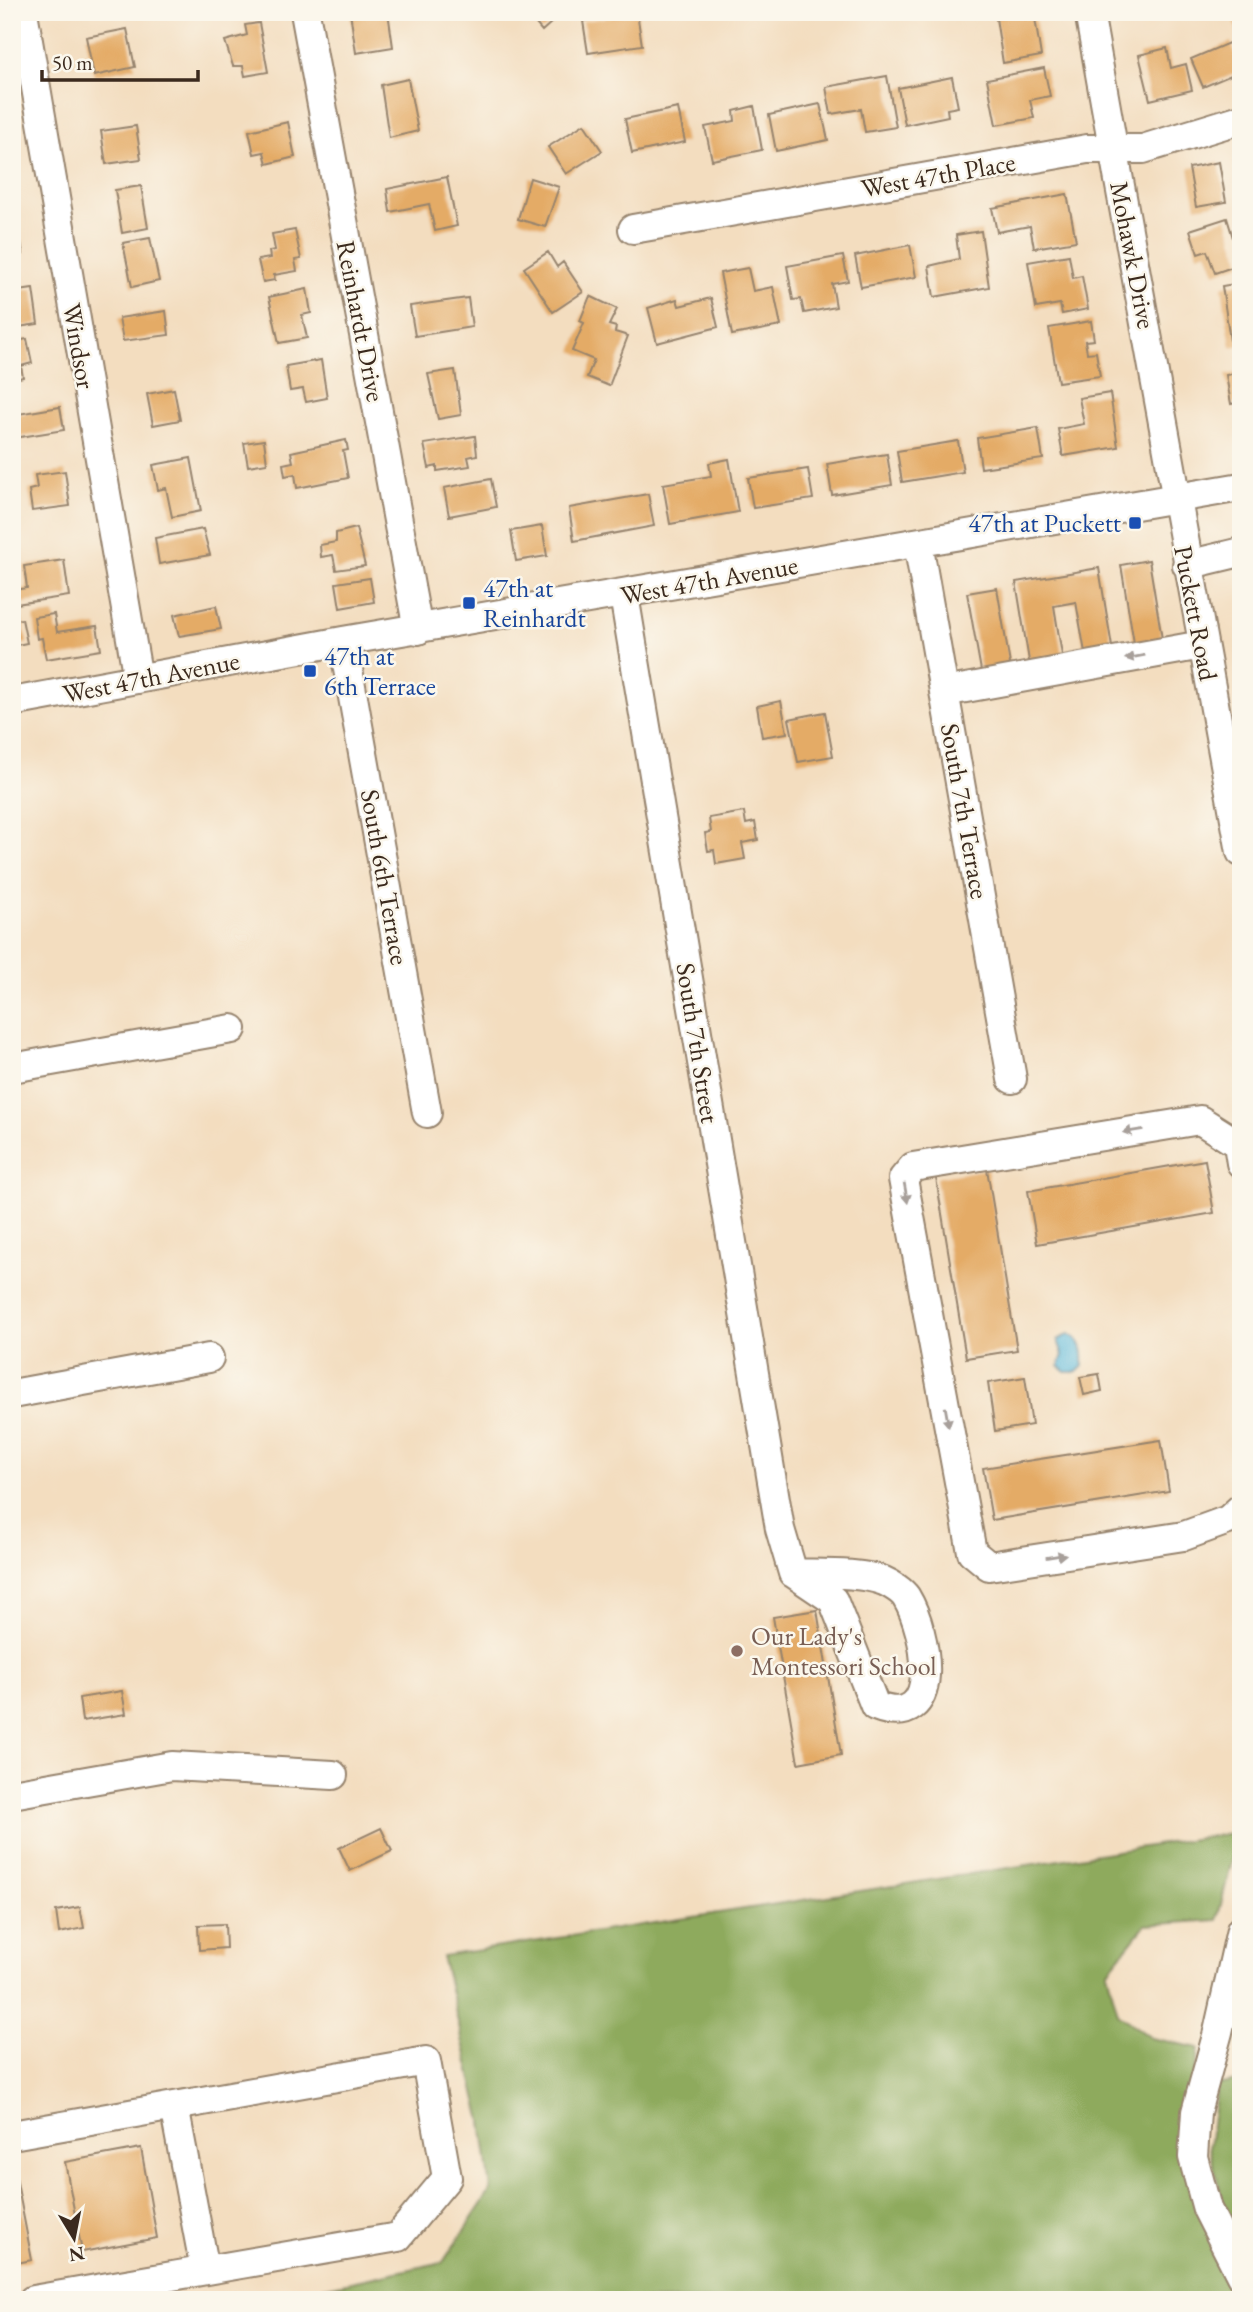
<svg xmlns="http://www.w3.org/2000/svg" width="1253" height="2312" font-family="'EB Garamond',serif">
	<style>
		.forest { fill: #8eaa5d; stroke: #646a3e; stroke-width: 2 }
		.water { fill: #5db9db; stroke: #4c727c; stroke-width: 2 }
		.building { fill: #e4ab66 }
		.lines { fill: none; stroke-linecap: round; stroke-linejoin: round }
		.minor-casing { stroke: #97846e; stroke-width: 32 }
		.minor { stroke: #fff; stroke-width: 28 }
		.oneway { fill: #a79f9a }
		.transit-dot { fill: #1a4fb4; stroke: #fbf7ec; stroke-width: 2.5 }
		.education-dot { fill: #8d6e63; stroke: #fbf7ec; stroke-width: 2.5 }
		.labels { text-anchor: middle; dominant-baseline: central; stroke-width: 5; stroke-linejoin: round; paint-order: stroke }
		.street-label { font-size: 26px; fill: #3b2a1e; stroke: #fbf7ec }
		.transit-label { font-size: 26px; fill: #164399; stroke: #fbf7ec; text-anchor: start }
		.education-label { font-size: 26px; fill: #785e54; stroke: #fbf7ec; text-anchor: start }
	</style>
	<rect width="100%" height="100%" fill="#fbf7ec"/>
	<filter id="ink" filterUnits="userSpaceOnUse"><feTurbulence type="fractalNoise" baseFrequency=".0143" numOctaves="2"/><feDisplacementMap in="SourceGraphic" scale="14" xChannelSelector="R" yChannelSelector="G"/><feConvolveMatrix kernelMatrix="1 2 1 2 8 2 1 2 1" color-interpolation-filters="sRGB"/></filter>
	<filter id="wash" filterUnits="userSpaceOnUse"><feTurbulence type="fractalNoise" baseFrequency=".00686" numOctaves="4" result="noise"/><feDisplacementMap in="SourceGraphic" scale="28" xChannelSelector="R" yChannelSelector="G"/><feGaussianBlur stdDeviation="1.57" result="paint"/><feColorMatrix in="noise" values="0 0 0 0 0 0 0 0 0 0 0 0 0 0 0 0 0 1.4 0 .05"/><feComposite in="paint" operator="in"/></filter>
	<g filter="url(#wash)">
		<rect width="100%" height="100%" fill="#f3ddbf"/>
		<path class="forest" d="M1239 1832 1217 1920 1145 1925 1107 1972 1118 2014 1151 2038 1199 2048 1186 2130 1241 2282V2300H308L319 2289 443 2262 491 2190 482 2121 442 1956Z
			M1241 2080V2237L1223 2202 1209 2148 1217 2085Z"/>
		<path class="water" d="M1069 1334C1083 1341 1084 1352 1083 1366L1077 1372H1066L1059 1366 1063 1355 1058 1340Z"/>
		<g id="blocks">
			<path class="building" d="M350 12H388L393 47 356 53Z
				M526 12H563L542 31Z
				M995 12H1034L1041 56 1003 63Z
				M637 13 642 45 588 53 583 21Z
				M1241 20V40L1234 22Z
				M259 23 268 72 245 76 243 66H233L225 41 247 35 245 25Z
				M127 29 135 67 94 76 86 37Z
				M1231 42 1241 71 1203 87 1191 59Z
				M1167 48 1171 68 1186 64 1192 90 1150 100 1139 55Z
				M1044 68 1050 96 1030 100 1034 118 996 125 987 79Z
				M887 76 896 127 865 132 861 109 831 114 826 87Z
				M952 77 958 107 947 109 948 116 905 125 898 88Z
				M408 79 418 131 389 138 381 85Z
				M820 104 828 140 776 151 769 115Z
				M754 106 762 150 712 160 705 127 735 121 734 111Z
				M678 108 685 142 632 153 625 119Z
				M288 122 295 157 267 164 264 152 254 154 249 131Z
				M584 124 602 151 566 174 548 147Z
				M136 126 141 159 106 164 101 131Z
				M1219 162 1226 202 1196 207 1189 168Z
				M447 177 457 226 435 231 429 204 390 212 387 189Z
				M530 178 559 187 545 227 518 219Z
				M141 186 148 228 122 233 115 190Z
				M1067 194 1076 241 1034 248 1030 226 997 232 992 208Z
				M16 213 23 254 12 256V214Z
				M1227 218 1241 264 1215 273 1207 251 1198 254 1190 230Z
				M295 230 301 259 295 260 297 271 274 275 275 280 263 282 258 260 270 258 269 251 275 250 272 234Z
				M981 231 989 287 934 297 929 266 959 259 956 235Z
				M150 238 159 281 132 287 123 243Z
				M910 245 916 277 861 287 855 256Z
				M548 252 557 267 563 262 583 292 553 312 524 268Z
				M1069 255 1073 278 1082 276 1088 309 1062 314 1060 304 1036 308 1028 262Z
				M843 256 848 281 832 284 836 307 804 313 801 299 793 300 787 266Z
				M748 268 753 291 773 287 781 326 732 335 720 273Z
				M1241 283V345L1231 347 1222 286Z
				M33 289 38 324 12 328V292Z
				M307 289 311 313 302 315 307 338 279 343 269 297Z
				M590 296 617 309 609 325 616 327 615 332 628 336 609 386 587 377 594 360 572 351 584 323 580 321Z
				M468 298 472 327 415 336 410 306Z
				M711 298 718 327 657 343 648 308 677 299 679 306Z
				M166 311 169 335 123 341 119 318Z
				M1091 321 1094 340 1085 341 1087 353 1096 352 1100 376 1058 382 1049 328Z
				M27 339 32 363 21 366 23 377 12 380V342Z
				M321 360 327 398 306 402 303 389 290 391 286 366Z
				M455 370 461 415 438 419 428 374Z
				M1241 372V402L1231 404 1226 375Z
				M174 389 180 420 153 425 147 394Z
				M1110 393 1118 447 1063 456 1058 429 1084 424 1079 398Z
				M60 407 64 430 14 438 12 415Z
				M1038 428 1043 459 981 468 977 438Z
				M475 436 477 455 468 457 470 466 437 471V466L429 468 424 444Z
				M264 440 267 463 248 466 244 443Z
				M346 440 348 450 343 451 348 478 297 488 295 474 285 476 283 464 293 462 291 452Z
				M958 441 963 472 902 482 897 451Z
				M887 454 892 485 832 495 827 464Z
				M191 458 201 511 172 517 166 488 158 490 153 465Z
				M729 459 738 512 670 524 663 484 711 476 709 463Z
				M808 469 813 499 753 508 748 478Z
				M65 471 70 506 32 511 29 490 37 488 35 475Z
				M491 479 496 507 449 516 444 488Z
				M648 494 654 526 574 541 569 508Z
				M542 526 547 556 516 561 511 531Z
				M356 528 365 566 336 570 333 555 321 557 320 545 336 542V533Z
				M203 529 210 555 159 564 155 538Z
				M64 560 69 596 16 604 14 590 27 588 24 566Z
				M1149 560 1163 645 1135 649 1121 565Z
				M1099 568 1113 653 1086 658 1076 602 1054 606 1063 661 1030 667 1016 582Z
				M370 578 374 602 340 608 336 583Z
				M997 588 1011 670 982 676 967 593Z
				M216 606 221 629 179 636 174 615Z
				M54 614 57 632 97 626 101 650 46 659 42 638 37 639 34 617Z
				M22 619 27 643 12 646V620Z
				M781 701 787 733 762 737 757 706Z
				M825 712 833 756 798 762 789 719Z
				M744 812 746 824 755 822 758 840 742 843 745 859 716 864 714 850 708 851 705 833 711 832 709 818Z
				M1205 1160 1214 1213 1037 1244 1028 1191Z
				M987 1169 1017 1350 966 1358 936 1178Z
				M1099 1374 1102 1391 1084 1395 1080 1377Z
				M1025 1377 1032 1425 995 1431 988 1383Z
				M1161 1440 1169 1491 992 1520 983 1468Z
				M817 1610 841 1755 798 1763 773 1617Z
				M122 1691 126 1714 82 1721 79 1698Z
				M381 1828 392 1851 350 1871 339 1848Z
				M80 1907 84 1928 59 1933 56 1911Z
				M225 1924 226 1948 199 1950 198 1925Z
				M141 2148 157 2238 82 2252 65 2162Z
				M15 2172 32 2260 12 2264V2173Z"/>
		</g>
	</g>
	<g filter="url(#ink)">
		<use href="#blocks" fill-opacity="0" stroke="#97846e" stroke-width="2"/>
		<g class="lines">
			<g class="minor-casing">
				<path id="minor" d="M23 12 138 679
					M305 12 418 630
					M1089 12C1139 292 1188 572 1241 852
					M633 229 1087 149H1143L1241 119
					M918 543 1012 1079
					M1187 565 1241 552
					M624 595 780 1529 793 1573 833 1600 875 1706C946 1734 927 1631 906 1597 902 1591 891 1584 884 1581 861 1572 818 1574 793 1573
					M343 641 427 1113
					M944 692 1202 645
					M12 702 343 641 1241 487
					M12 1068 232 1029
					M1241 1163 1238 1144 1200 1120 913 1167 903 1179 972 1552 989 1566 1184 1536 1228 1520 1241 1508
					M12 1394 209 1358
					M12 1794 172 1766 333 1775
					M1241 1930 1218 2032 1196 2112 1193 2157 1207 2209 1241 2276
					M174 2106 205 2270
					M12 2135 426 2061 447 2178 398 2237 33 2300"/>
			</g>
			<use href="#minor" class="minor"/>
		</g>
		<defs><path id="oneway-solid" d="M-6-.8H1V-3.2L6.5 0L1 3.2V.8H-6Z" transform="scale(1.75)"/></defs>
		<g class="oneway">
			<use href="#oneway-solid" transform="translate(1135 657) rotate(170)"/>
			<use href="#oneway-solid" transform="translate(1133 1131) rotate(171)"/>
			<use href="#oneway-solid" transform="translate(906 1193) rotate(80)"/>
			<use href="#oneway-solid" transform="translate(947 1417) rotate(80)"/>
			<use href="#oneway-solid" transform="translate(1056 1556) rotate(-9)"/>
		</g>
	</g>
	<g class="transit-dot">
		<rect x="1128" y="516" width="14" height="14" rx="3.5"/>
		<rect x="462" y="596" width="14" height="14" rx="3.5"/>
		<rect x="303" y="664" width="14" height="14" rx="3.5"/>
	</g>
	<circle class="education-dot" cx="737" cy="1651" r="7"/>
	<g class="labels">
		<g class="street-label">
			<text transform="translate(938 175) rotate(-10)">West 47th Place</text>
			<text transform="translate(1133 255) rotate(79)">Mohawk Drive</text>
			<text transform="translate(361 321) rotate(79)">Reinhardt Drive</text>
			<text transform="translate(79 346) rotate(80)">Windsor</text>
			<text transform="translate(709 580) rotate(-10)">West 47th Avenue</text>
			<text transform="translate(1196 613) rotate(79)">Puckett Road</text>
			<text transform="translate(151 677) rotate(-11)">West 47th Avenue</text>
			<text transform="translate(965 811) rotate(80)">South 7th Terrace</text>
			<text transform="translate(385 877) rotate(80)">South 6th Terrace</text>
			<text transform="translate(698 1043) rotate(81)">South 7th Street</text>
		</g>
		<g class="transit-label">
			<text x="1121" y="523" text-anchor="end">47th at Puckett</text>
			<text x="483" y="588">47th at<tspan x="483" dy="30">Reinhardt</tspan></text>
			<text x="324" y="656">47th at<tspan x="324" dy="30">6th Terrace</tspan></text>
		</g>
		<g class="education-label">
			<text x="751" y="1636">Our Lady's<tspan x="751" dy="30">Montessori School</tspan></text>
		</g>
	</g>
	<rect width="1253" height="2312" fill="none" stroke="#fbf7ec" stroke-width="42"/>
	<g transform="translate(74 2238) rotate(170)" stroke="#fbf7ec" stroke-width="5" paint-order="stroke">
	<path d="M0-5L12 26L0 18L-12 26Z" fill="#3b2a1e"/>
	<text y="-10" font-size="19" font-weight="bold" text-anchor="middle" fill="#3b2a1e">N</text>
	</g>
	<path d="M42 70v10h156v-10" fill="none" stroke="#3b2a1e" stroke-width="3.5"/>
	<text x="52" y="70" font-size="21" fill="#3b2a1e" stroke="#fbf7ec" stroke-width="5" paint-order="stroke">50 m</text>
</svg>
